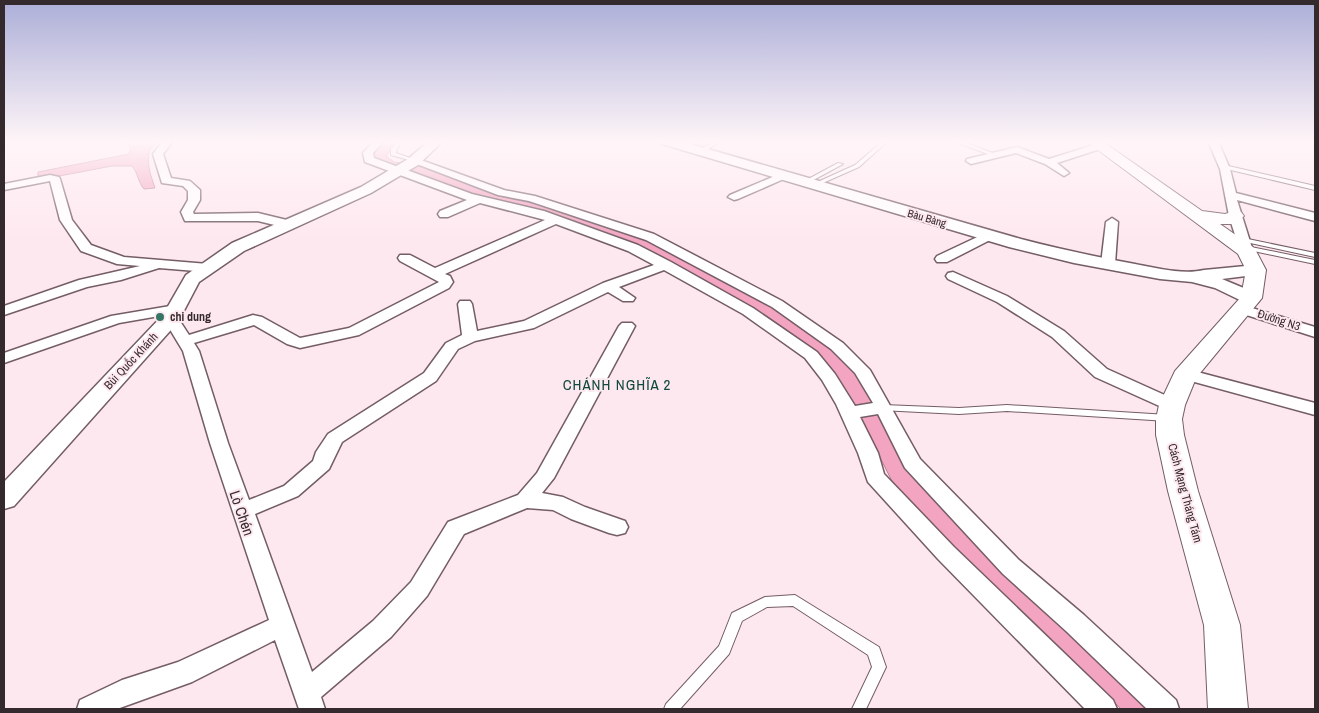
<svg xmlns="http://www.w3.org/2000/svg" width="1319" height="713" font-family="'Archivo Narrow',sans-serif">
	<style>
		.water { fill: #f2a4c1; stroke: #b97f95 }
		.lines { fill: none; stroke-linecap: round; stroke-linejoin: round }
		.service-casing { stroke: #745d65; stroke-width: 2 }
		.minor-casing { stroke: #745d65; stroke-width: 3 }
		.tertiary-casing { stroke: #745d65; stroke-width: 3 }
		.secondary-casing { stroke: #745d65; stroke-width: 2 }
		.service { fill: #fff; fill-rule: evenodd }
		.minor { fill: #fff; fill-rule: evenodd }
		.tertiary { fill: #fff; fill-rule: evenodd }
		.secondary { fill: #fff; fill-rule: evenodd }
		.poi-dot { fill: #347666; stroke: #fee8ef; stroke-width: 2 }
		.labels { text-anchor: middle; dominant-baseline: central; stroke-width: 4; stroke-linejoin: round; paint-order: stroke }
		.far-street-label { font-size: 11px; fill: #342a2e; stroke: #fee8ef }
		.poi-label { font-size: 12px; font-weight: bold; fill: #342a2e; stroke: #fee8ef; text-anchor: start }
		.street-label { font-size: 12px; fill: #342a2e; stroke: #fee8ef }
		.quarter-label { font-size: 15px; letter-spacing: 1px; fill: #11483d; stroke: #fee8ef }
		.near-street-label { font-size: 15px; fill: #342a2e; stroke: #fee8ef }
	</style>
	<rect width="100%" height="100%" fill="#fee8ef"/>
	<path class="water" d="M120 141H159C141 151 150 173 155 188L144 189C138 182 138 173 132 166H112L38 180V172L129 154 131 147Z
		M386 141H399L386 156 394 162 421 167 503 197 545 206 647 240 771 306 841 352 968 528 1163 709H1121L897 491 850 398 834 372 814 349 768 317 677 266 445 186 411 170 378 163 370 158Z"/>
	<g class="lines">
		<g class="service-casing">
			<path id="service" d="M397 141H402L397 149 396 153 416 160V162L391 155V149Z
				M714 141H720L703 153H699V151Z
				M883 141H888L859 167 816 186 811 185 855 165Z
				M953 141H961L998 155 993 156Z
				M838 163 843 164 806 184 801 183Z
				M1224 165 1315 186V190L1222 168V166Z
				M1243 238 1315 253V257L1241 241V239Z
				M1246 246 1315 260V264L1244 249 1243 248Z
				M883 405 959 408 1007 405 1168 415 1171 416 1173 418 1171 420 1168 421 1007 411 959 414 880 410 878 408 880 406Z
				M795 595 879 647 886 667 866 709H852L872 667 868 655 793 606 767 607 742 621 729 654 680 709H664L666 704 719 646 732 613 765 597Z"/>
		</g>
		<g class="minor-casing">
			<path id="minor" d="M163 141H173L163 154 171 178 190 181 200 190V200L193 212 194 214 258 213 291 221 293 224 287 228 258 221H185L181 212 188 200V191L183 186 162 183 153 154Z
				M374 141H384L373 153 374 158 472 194 544 211 638 245 671 262 753 308 817 352 835 374 855 406 873 403 855 373 831 349 772 307 646 240 529 201 498 195 409 161 410 159H418L504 190 535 196 654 234 782 301 843 343 870 370 920 459 1019 560 1084 615 1176 700 1179 709H1147L1066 631 1003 574 905 468 878 414 860 417 878 453 884 474 954 547 1113 700 1117 709H1085L938 559 868 482 858 453 836 404 822 380 805 358 743 314 664 270 619 287 635 298 633 301H623L608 292 534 328 475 341 458 349 436 381 342 442 329 469 298 496 255 514 312 672 373 621 411 582 448 522 518 495 537 473 619 326 622 323H632L635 326 554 478 542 493 563 497 585 507 625 521 628 527 625 533 617 535 609 533 571 519 553 510 527 508 464 534 427 596 391 637 321 697 325 709H299L275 640 192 682 117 709H77L80 700 122 680 178 662 269 620 210 443 183 351 163 318 165 315 119 323 4 363V353L111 316 176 305 181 306 183 309 181 312 173 314 176 315 189 335 253 315 262 317 300 338 349 328 439 282 400 261 398 258 400 255H410L435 268 545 220 480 203 448 217H440L438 214 440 211 467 200 365 162 363 153ZM556 224 628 251 654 265 603 283 524 321 477 331 472 304 470 301H460L458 304 462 335 446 343 424 373 328 434 316 452 313 461 284 486 249 500 228 443 199 351 194 343 254 325 287 344 300 348 359 335 449 288 453 282 450 276 445 274Z
				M1208 141H1218L1230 169 1236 193 1315 213V221L1237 200 1253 251 1251 254H1241L1229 216 1220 169Z
				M1100 143 1105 146 1103 148 1057 163 1069 173 1064 176 1045 164 1016 153 971 164 966 161 967 159 1017 147 1049 159Z
				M782 173 787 176 786 178 738 199 734 200 728 197 730 195Z
				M50 175 59 177 60 179 72 220 91 245 124 257 208 264 215 268 208 272 159 268 121 280 87 287 4 315V306L79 280 140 266 117 264 81 251 60 220 50 181 4 190V184Z
				M1112 218 1118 222 1115 264 1108 268 1101 264 1106 222Z
				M988 232 994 236 992 239 947 262H937L935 259 937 256Z
				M953 272 1007 296 1064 331 1107 369 1178 401 1181 405 1178 409 1172 411 1166 409 1095 377 1052 337 997 302 948 279 946 276 948 273Z
				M1242 305 1315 327V337L1237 312 1235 309 1237 306Z
				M1186 369 1315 403V415L1180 378 1178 374 1180 370Z"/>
		</g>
		<g class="tertiary-casing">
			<path id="tertiary" d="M429 141H443L418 165 371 193 244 251 199 282 178 322 14 506 4 509V482L163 315 186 275 232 243 361 187 408 159Z
				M660 141H680L1021 239C1059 249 1097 257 1135 264 1157 268 1183 275 1204 270L1256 265 1262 266 1265 270 1262 274 1222 279 1258 294 1260 298 1258 302 1251 304 1244 302 1215 288 1192 282 1160 279 1074 263 1009 247 662 144Z"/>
		</g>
		<g class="secondary-casing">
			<path id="secondary" d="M1086 141H1102L1202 211 1225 214 1235 211 1241 212 1244 216 1234 224H1220L1253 247 1256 251 1266 270 1262 298 1196 378 1185 405 1182 419 1184 435 1198 491 1240 625 1248 709H1208L1204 625 1168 491 1156 435V419L1159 405 1175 371 1241 297 1246 270 1238 254Z"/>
		</g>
		<use href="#service" class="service"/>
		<use href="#minor" class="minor"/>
		<use href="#tertiary" class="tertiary"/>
		<use href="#secondary" class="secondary"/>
	</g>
	<linearGradient id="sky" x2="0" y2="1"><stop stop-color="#acaed8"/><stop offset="0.59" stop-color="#fff5f8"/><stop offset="1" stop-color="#fff5f8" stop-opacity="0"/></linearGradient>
	<rect width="1319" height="241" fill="url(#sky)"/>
	<circle class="poi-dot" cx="160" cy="317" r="5"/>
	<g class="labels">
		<g class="far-street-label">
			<text transform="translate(927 218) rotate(16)">Bàu Bàng</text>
		</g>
		<g class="poi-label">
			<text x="170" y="317">chi dung</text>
		</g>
		<g class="street-label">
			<text transform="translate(1279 320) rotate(18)">Đường N3</text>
			<text transform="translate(131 361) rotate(-47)">Bùi Quốc Khánh</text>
			<text transform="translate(1185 493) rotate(75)">Cách Mạng Tháng Tám</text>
		</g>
		<g class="quarter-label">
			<text x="617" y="384">CHÁNH NGHĨA 2</text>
		</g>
		<g class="near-street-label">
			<text transform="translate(242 513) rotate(71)">Lò Chén</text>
		</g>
	</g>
	<rect width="1319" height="713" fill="none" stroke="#342a2e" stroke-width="10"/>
</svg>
